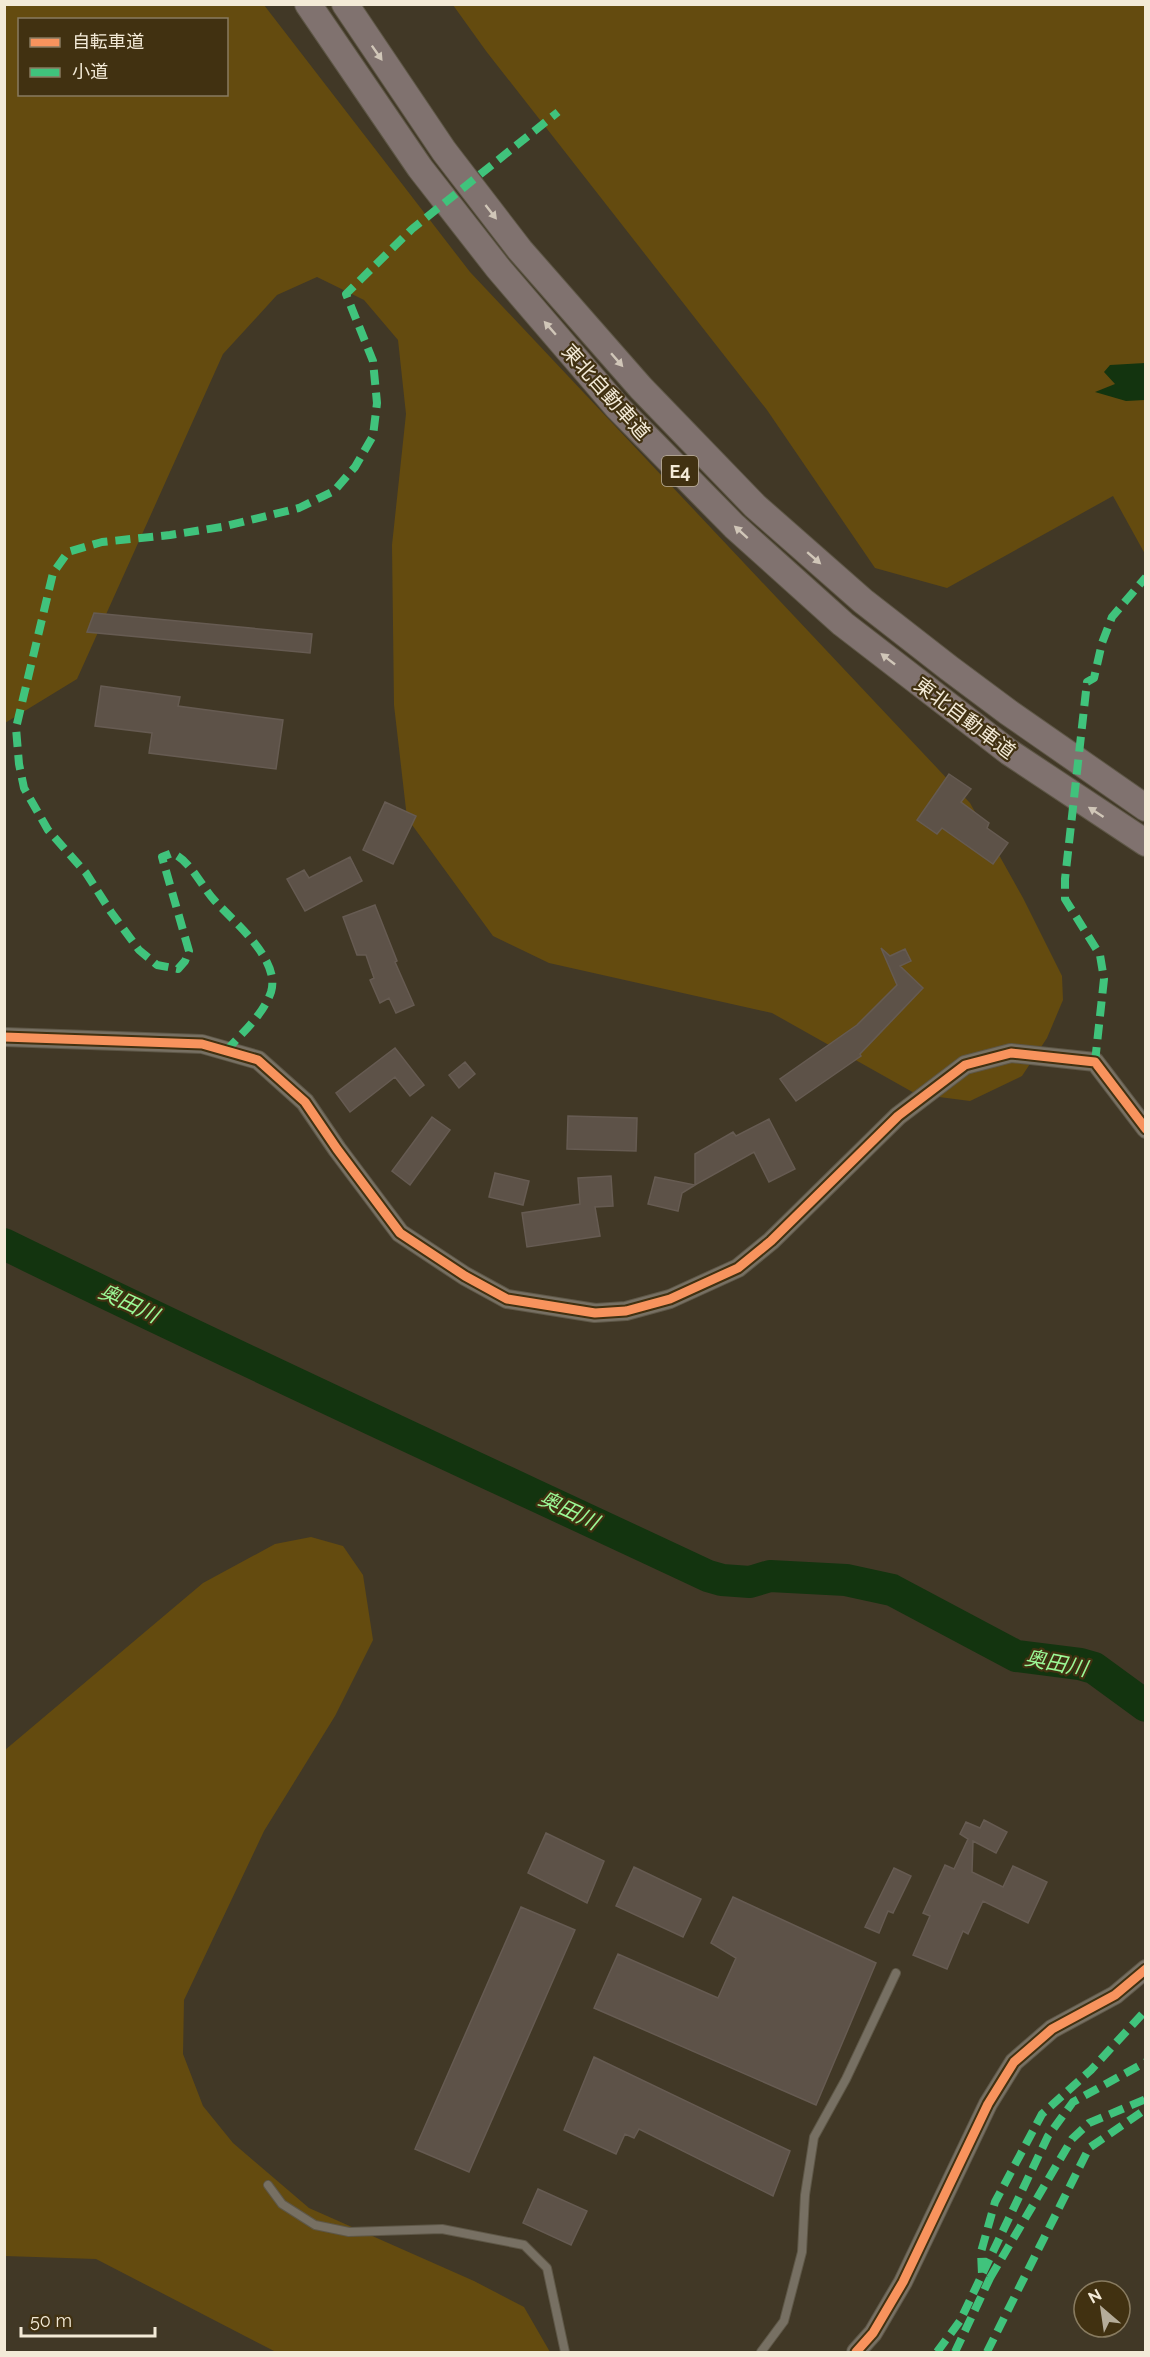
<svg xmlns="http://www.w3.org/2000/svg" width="1150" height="2357" font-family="Raleway,'Noto Sans JP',sans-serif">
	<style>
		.green { fill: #644b0f; fill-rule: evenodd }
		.water { fill: #13340f }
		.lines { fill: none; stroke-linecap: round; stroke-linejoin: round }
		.river { stroke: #13340f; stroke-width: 32 }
		.building { fill: #5d5248; stroke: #665b52; stroke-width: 1.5 }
		.service-casing { stroke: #5e5747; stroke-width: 10 }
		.tertiary-casing { stroke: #5e5747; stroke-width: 20 }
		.motorway-casing { stroke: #5e5747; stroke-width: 28 }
		.service { stroke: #777063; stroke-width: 8 }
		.tertiary { stroke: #777063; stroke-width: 18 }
		.motorway { stroke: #80726f; stroke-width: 26 }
		.quiet { stroke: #40c37c; stroke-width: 8; stroke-dasharray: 15 8; stroke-linecap: butt }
		.cycleway-casing { stroke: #413111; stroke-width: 13 }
		.cycleway { stroke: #f8935d; stroke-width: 9 }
		.oneway { fill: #d0c6b8 }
		.labels { text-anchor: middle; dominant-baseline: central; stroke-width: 4.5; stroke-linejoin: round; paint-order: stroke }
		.shield { fill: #413111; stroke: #beb29c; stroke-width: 1.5 }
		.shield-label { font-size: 18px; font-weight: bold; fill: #f3ead7 }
		.street-label { font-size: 20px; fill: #f3ead7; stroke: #413111 }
		.water-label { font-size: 21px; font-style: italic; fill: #9bf896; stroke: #413111 }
	</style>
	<rect width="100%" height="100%" fill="#413826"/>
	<path class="green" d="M5 5H264L470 272 970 803 1023 898 1062 976 1063 1000 1047 1038 1022 1076 970 1101 916 1094 772 1013 549 963 493 936 407 818 394 705 392 545 406 414 398 340 364 300 317 277 277 295 223 354 77 679 5 723ZM20 20H226V94H20Z
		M453 5H1145V554L1113 496 947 588 875 568 767 410 486 51Z
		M311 1537 343 1546 363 1575 373 1640 335 1716 264 1831 184 2000 183 2054 203 2106 233 2143 309 2208 474 2281 524 2307 550 2352H276L96 2259 5 2256V1750L203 1583 275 1544Z"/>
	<path class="water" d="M1145 363V400L1126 401 1095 392 1115 384 1104 372 1110 365Z"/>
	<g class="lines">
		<path class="river" d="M4 1244C237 1358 473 1466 708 1576L722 1580 750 1582 770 1576 846 1580 892 1590 1016 1656 1080 1664 1094 1668 1146 1706"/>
	</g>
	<path class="building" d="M94 613 312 634 310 653 87 632Z
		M101 686 180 697 178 706 283 720 276 769 149 753 152 733 95 726Z
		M949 774 971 789 961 802 989 823 987 828 1008 843 993 864 942 828 937 834 917 820Z
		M385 802 416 816 393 864 363 850Z
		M350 857 362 881 305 911 287 879 304 870 309 878Z
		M375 905 397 961 395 962 414 1005 396 1013 389 998 380 1003 370 980 374 978 366 955H357L343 917Z
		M881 948 890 956 905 949 911 961 900 966 923 988 860 1054 861 1056 796 1101 780 1079 857 1025 897 985Z
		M395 1048 424 1085 410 1096 395 1077 350 1112 336 1093Z
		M465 1062 475 1074 459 1088 449 1075Z
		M568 1116 637 1118 636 1151 567 1149Z
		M432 1117 450 1130 410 1185 392 1171Z
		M769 1119 795 1169 769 1182 754 1152 695 1185V1154L733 1132 736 1136Z
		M495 1173 529 1181 523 1205 489 1197Z
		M611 1176 613 1206 595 1207 600 1236 527 1247 522 1213 580 1204 578 1178Z
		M655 1177 695 1185 682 1193 678 1211 648 1204Z
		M984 1820 1007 1832 996 1853 973 1841 972 1872 1003 1887 1013 1866 1047 1882 1028 1923 983 1901 968 1934 963 1931 947 1969 913 1955 930 1916 923 1913 945 1865 954 1869 968 1839 960 1834 966 1822 980 1828Z
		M546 1833 604 1861 587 1903 528 1873Z
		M634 1867 701 1899 683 1937 616 1906Z
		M894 1868 911 1876 893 1913 888 1911 879 1933 865 1927Z
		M733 1897 876 1963 816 2105 594 2008 618 1954 718 1998 736 1958 711 1943Z
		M521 1907 575 1930 469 2172 415 2149Z
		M594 2057 790 2151 773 2196 639 2129 634 2138 625 2134 616 2154 564 2130Z
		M538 2189 587 2211 571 2245 523 2223Z"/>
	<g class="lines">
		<g class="service-casing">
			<path id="service" d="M268 2185 282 2204 315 2225 349 2232 442 2229 524 2245 547 2268 565 2352
				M761 2352 784 2321 802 2252 805 2195 814 2137 846 2079 896 1973"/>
		</g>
		<g class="tertiary-casing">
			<path id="tertiary" d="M4 1037 202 1044 258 1060 305 1102 337 1149 400 1233 465 1276 507 1299 595 1313 626 1311 670 1299 738 1268 771 1241 898 1116 965 1065 1011 1053 1095 1062 1146 1129
				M856 2352 873 2333 903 2282 988 2104 1014 2062 1052 2029 1115 1995 1146 1969"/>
		</g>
		<g class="motorway-casing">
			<path id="motorway" d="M308 4 420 168 498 268 618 408 734 526 843 624 1009 752 1146 843
				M345 4 444 151 520 250 641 388 755 506 863 601 949 668 1008 712 1146 808"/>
		</g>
		<use href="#service" class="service"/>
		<use href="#tertiary" class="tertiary"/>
		<use href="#motorway" class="motorway"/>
		<path class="quiet" d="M226 1051C242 1033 263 1015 271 992 281 960 234 922 215 901 201 886 191 861 172 853L162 857 189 951 185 961 178 969 157 965 139 950 111 912 86 873 48 830 24 788 19 764 16 728 53 573 68 552 102 542 170 535 222 527 299 508 334 491 355 467 373 436 377 403 373 361 346 294 412 229 558 112
			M1095 1062 1104 979 1100 955 1065 899V879L1087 682 1094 678 1102 643 1112 617 1146 577
			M990 2278 1072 2139 1089 2123 1146 2099
			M937 2352 960 2321 1048 2136 1073 2102 1146 2062
			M955 2352 990 2278 982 2274 981 2252 995 2202 1042 2114 1091 2070 1146 2010
			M987 2352 1089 2148 1146 2109"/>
		<g class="cycleway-casing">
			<path id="cycleway" d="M4 1037 202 1044 258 1060 305 1102 337 1149 400 1233 465 1276 507 1299 595 1313 626 1311 670 1299 738 1268 771 1241 898 1116 965 1065 1011 1053 1095 1062 1146 1129
				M856 2352 873 2333 903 2282 988 2104 1014 2062 1052 2029 1115 1995 1146 1969"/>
		</g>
		<use href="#cycleway" class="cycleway"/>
	</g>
	<defs><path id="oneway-solid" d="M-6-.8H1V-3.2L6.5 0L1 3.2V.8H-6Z" transform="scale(1.5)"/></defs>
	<g class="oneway">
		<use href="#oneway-solid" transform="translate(377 53) rotate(55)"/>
		<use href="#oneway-solid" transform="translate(491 212) rotate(52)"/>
		<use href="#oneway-solid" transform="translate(550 328) rotate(-131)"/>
		<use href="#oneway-solid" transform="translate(617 360) rotate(49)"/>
		<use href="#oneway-solid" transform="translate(741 532) rotate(-138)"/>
		<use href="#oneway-solid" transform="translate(814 558) rotate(41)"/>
		<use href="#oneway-solid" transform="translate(888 659) rotate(-142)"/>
		<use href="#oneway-solid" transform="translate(1096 812) rotate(-147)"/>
	</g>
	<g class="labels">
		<rect class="shield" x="662" y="456" width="36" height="30" rx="4.5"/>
		<g class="shield-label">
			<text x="680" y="471">E4</text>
		</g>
		<g class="street-label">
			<text transform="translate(606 392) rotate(48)">東北自動車道</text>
			<text transform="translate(965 718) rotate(37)">東北自動車道</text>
		</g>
		<g class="water-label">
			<text transform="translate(129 1303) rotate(25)">奥田川</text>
			<text transform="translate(569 1510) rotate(25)">奥田川</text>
			<text transform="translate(1056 1663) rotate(11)">奥田川</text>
		</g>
	</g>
	<rect width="1150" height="2357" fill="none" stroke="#f3ead7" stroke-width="12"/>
	<rect x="18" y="18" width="210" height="78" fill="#413111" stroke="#887b60" stroke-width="1.5"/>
	<rect x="30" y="38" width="30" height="9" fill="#f8935d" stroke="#887b60" stroke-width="1.5"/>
	<text x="72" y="48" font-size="18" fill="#f3ead7">自転車道</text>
	<rect x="30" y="68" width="30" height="9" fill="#40c37c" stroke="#887b60" stroke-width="1.5"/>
	<text x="72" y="78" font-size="18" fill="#f3ead7">小道</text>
	<g transform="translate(1102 2309) rotate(331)"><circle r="28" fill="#413111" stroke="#887b60" stroke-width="1.5"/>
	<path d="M0-4.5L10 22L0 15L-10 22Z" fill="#b5ac99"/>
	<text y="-9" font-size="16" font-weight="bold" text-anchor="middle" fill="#f3ead7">N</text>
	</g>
	<path d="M21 2327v9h134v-9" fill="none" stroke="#f3ead7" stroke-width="3"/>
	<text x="30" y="2327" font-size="18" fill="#f3ead7" stroke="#413111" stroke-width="4.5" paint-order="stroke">50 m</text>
</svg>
